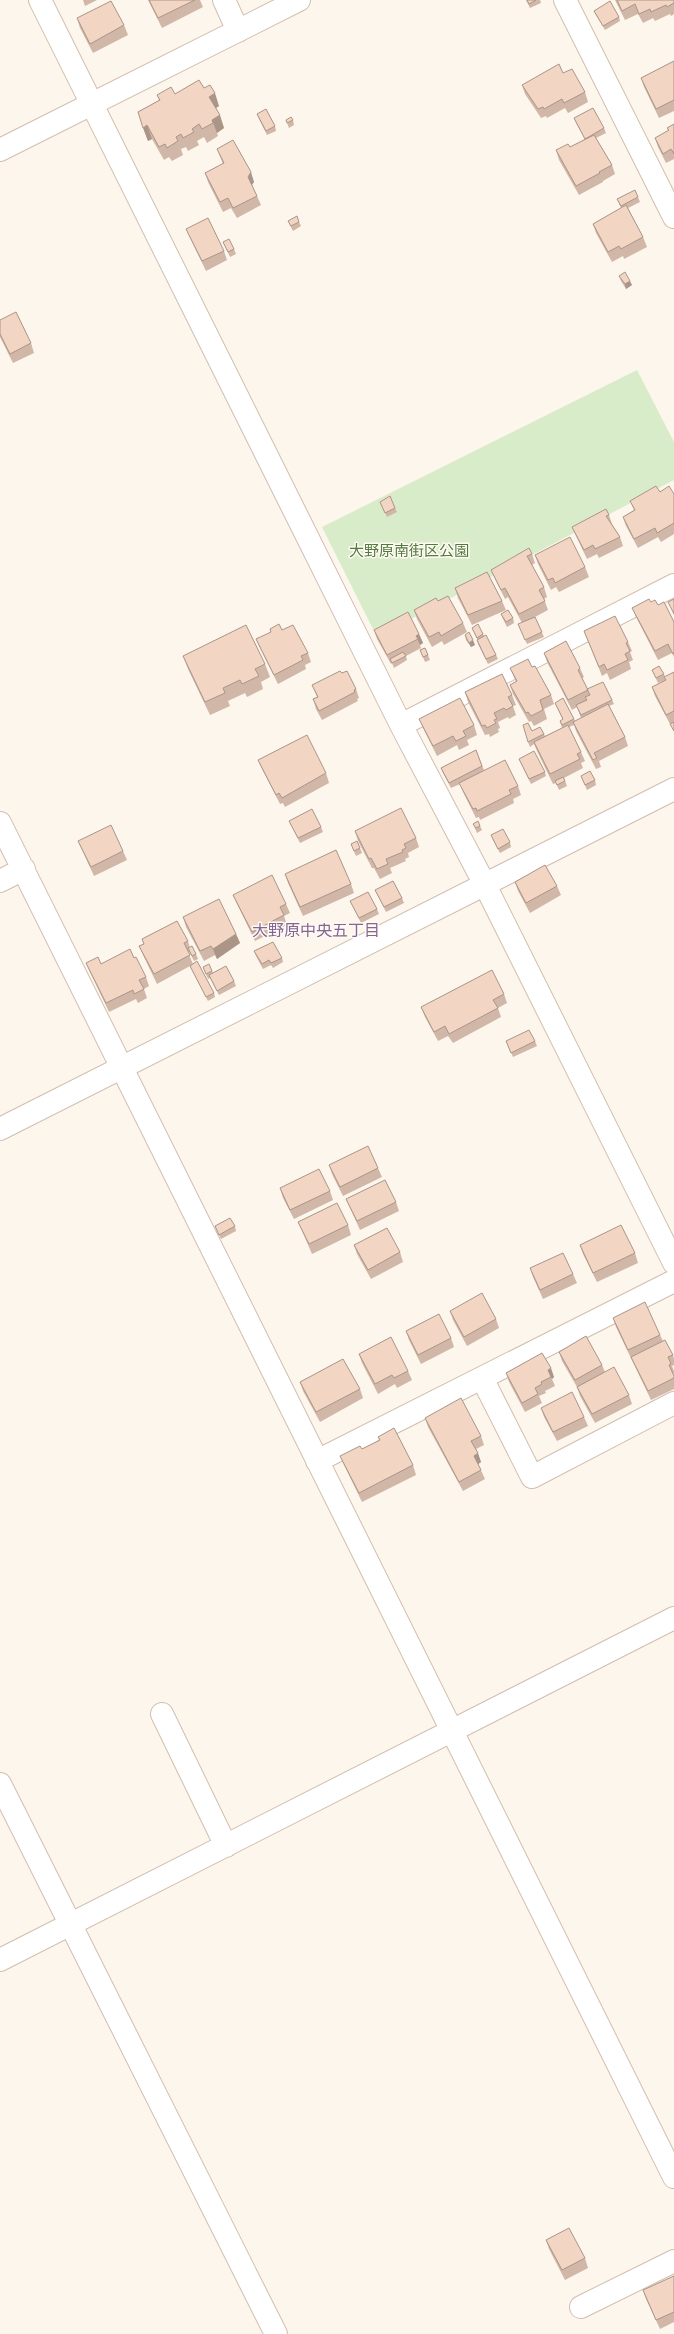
<svg xmlns="http://www.w3.org/2000/svg" width="674" height="2334" font-family="Figtree,'Noto Sans JP',sans-serif">
	<style>
		.green { fill: #d8ecc9 }
		.lines { fill: none; stroke-linecap: round; stroke-linejoin: round }
		.minor-casing { stroke: #d1beb0; stroke-width: 24 }
		.minor { stroke: #fff; stroke-width: 22 }
		.wall { fill: #d1b7a8 }
		.shaded-wall { fill: #aa9588 }
		.building { fill: #f3d5c3; stroke: #aa9588 }
		.labels { text-anchor: middle; dominant-baseline: central; stroke-width: 3; stroke-linejoin: round; paint-order: stroke }
		.park-label { font-size: 15px; fill: #537a41; stroke: #fffaf3 }
		.neighbourhood-label { font-size: 16px; fill: #846695; stroke: #fffaf3 }
	</style>
	<rect width="100%" height="100%" fill="#fdf6ec"/>
	<path class="green" d="M637 370 674 442V480L377 637 322 527Z"/>
	<g class="lines">
		<g class="minor-casing">
			<path id="minor" d="M40 0 401 725 484 883 674 1263
				M224 0 238 31
				M565 0 674 217
				M0 150 299 0
				M401 725 674 585
				M0 823 674 2177
				M0 881 24 869
				M0 1129 674 789
				M482 1378 532 1477 674 1403
				M317 1461 674 1281
				M162 1714 226 1846
				M0 1784 276 2334
				M0 1960 674 1618
				M581 2307 674 2261"/>
		</g>
		<use href="#minor" class="minor"/>
	</g>
	<path class="wall" d="M83 0H97L85 6Z
		M148 0H200L203 7 162 28Z
		M526 0H540L541 3 530 8Z
		M615 0H674V14L671 16 670 14 655 21 653 18 643 23 638 14 625 20Z
		M594 11 619 17 620 21 605 30 596 15Z
		M77 18 124 25 128 35 93 53 80 28Z
		M674 61V111L659 118 644 87 641 78Z
		M563 73 585 92 588 102 568 113 565 108 547 118 546 116 541 118 525 94 522 85Z
		M204 88 219 106 216 108 224 128 217 133 218 136 207 143 204 137 197 141 199 145 188 151 186 147 181 149 183 155 172 161 169 157 164 160 152 139 148 141 138 112 159 100 157 95 175 94Z
		M257 114 275 126 276 131 267 135 259 119Z
		M574 118 604 128 606 133 596 138 612 165 615 174 603 181V182L579 195 559 160 556 150 570 147 585 139 576 123Z
		M286 120H293L294 125 289 128Z
		M674 124V159L666 163 658 147 655 138 668 131 667 128Z
		M217 149 254 182 252 185 257 196 261 205 237 218 231 208 223 212 208 182 205 173 223 164Z
		M638 197 640 202 628 208 643 237 647 247 624 259 623 256 612 262 596 233 593 224 621 208 617 199Z
		M288 221 299 222 301 226 293 231Z
		M186 229 224 251 227 260 206 271 190 238Z
		M223 242 234 249 236 254 230 257Z
		M619 276 632 285 626 289 621 281Z
		M0 320 31 343 34 353 13 363 0 337Z
		M660 492 674 494V534L661 542 658 537 638 548 626 526 623 517 634 510 630 501Z
		M380 502 395 508 397 512 387 517Z
		M609 515 612 524 620 537 623 546 599 558 597 554 587 559 576 536 572 527Z
		M532 554 535 563 532 565 544 587 547 597 544 599 548 610 535 617 544 637 527 644 518 624 522 623 508 597 505 599 495 579 491 570Z
		M535 555 585 567 589 577 559 592 556 587 551 590 538 564Z
		M455 588 502 601 506 610 472 625 458 598Z
		M438 601 463 623 467 632 444 645 442 641 432 647 417 619 414 610Z
		M651 602 658 605 674 622V657L672 653 658 660 636 617 632 608Z
		M501 614 513 618 514 623 507 627 503 619Z
		M472 628 483 634 496 655 498 659 488 664 478 644 477 640V639Z
		M270 629 282 630 308 653 311 662 305 665 306 669 278 684 260 648 256 639 271 632Z
		M374 630 419 634 423 643 420 645 421 648 406 656 407 660 394 668 392 663 391 664 377 639Z
		M584 631 628 642 632 651 630 652 633 660 629 662 631 669 610 680 607 673 602 676Z
		M465 635 475 645 471 647 466 640Z
		M425 648 430 660 425 662 420 650Z
		M544 653 580 668 584 677 582 678 587 689 612 700 614 704 609 706 625 737 628 746 599 761 601 767 596 769 576 731 574 725 569 727 581 752 585 761 581 763 583 768 564 778 567 786 559 790 556 783 553 784 537 751 534 744 530 747 528 742 532 731 544 734 545 736 562 728 560 721 563 720 555 703 574 719 575 721 581 718 577 707 572 710 547 662Z
		M183 656 265 664 270 677 261 682 263 689 247 697 245 693 228 701 230 706 210 715 188 669Z
		M532 667 551 695 554 704 544 709 547 719 534 726 531 721 529 722 513 694 510 685 516 682 510 668Z
		M652 670 664 674 665 677 674 672V722L670 724 655 696 652 687 665 680 658 683Z
		M342 673 356 689 359 698 357 699 358 701 322 720 316 709 313 699 317 697 312 685Z
		M465 692 512 695 516 705 513 706 516 715 509 719 508 717 498 722 500 728 498 729 499 732 490 737 489 734 485 735 468 702Z
		M419 719 474 725 477 735 467 740 469 745 459 750 457 745 437 756 423 728Z
		M476 750 484 770 518 786 521 795 513 799 514 803 480 820 479 817 476 818 463 792 460 784 451 788 443 773 441 768Z
		M519 759 545 772 546 776 531 784Z
		M258 760 326 773 329 783 285 807 283 803 280 804 262 769Z
		M581 776 595 780 596 785 587 790Z
		M289 821 321 827 323 832 300 843Z
		M473 824 480 826 482 830 477 833Z
		M355 831 416 838 419 847 408 853 409 857 405 859 406 861 390 868 392 873 380 879 374 868H372L358 841Z
		M491 835 510 842 511 847 500 853 493 840Z
		M78 841 123 851 127 860 94 876 82 850Z
		M351 844 360 848 362 853 356 856Z
		M285 874 351 884 354 893 303 916 288 883Z
		M515 882 557 886 561 895 530 913 518 891Z
		M375 890 402 898 404 903 386 912Z
		M233 895 286 904 290 913 284 916 287 925 255 941 237 904Z
		M350 901 377 909 379 914 361 923Z
		M183 917 236 934 240 943 217 959 215 955 204 961 186 927Z
		M142 939 188 941 190 948 196 954 198 959 194 961 189 951 188 952 193 964 214 993 215 997 208 1001 190 966 157 984 143 955 139 946 144 944Z
		M254 951 282 958 283 962 273 968 271 965 263 969 256 956Z
		M134 958 146 977 149 986 144 989 147 998 138 1003 136 999 109 1012 90 972 86 963 101 964Z
		M203 967 212 971 213 973 234 981 236 986 219 995 210 978 208 979Z
		M504 994 507 1003 498 1008 501 1017 453 1043 448 1036 438 1041 425 1017 421 1007Z
		M506 1041H535L537 1046 513 1057Z
		M329 1165 378 1168 382 1177 343 1196 332 1174Z
		M280 1188 330 1191 333 1200 294 1219 283 1198Z
		M346 1199 396 1202 399 1211 360 1230 350 1208Z
		M298 1222 348 1225 351 1235 312 1254 302 1231Z
		M215 1226H235L236 1231 221 1239Z
		M354 1245 400 1252 403 1262 371 1279 357 1254Z
		M580 1245 635 1253 638 1263 597 1282 583 1254Z
		M530 1268 573 1274 577 1283 543 1299 533 1277Z
		M450 1311 496 1319 499 1328 467 1346 453 1320Z
		M613 1318 660 1335 663 1341 673 1355 674 1359V1365L672 1366 674 1371V1373L673 1374 674 1376V1389L651 1400 616 1327Z
		M406 1331 451 1338 454 1347 421 1364 409 1340Z
		M559 1352 602 1365 605 1372 629 1395 632 1404 595 1423 580 1396 577 1387 562 1361Z
		M542 1353 554 1377 552 1379 555 1386 545 1391 546 1393 539 1396 542 1403 525 1412 509 1382 506 1373Z
		M359 1354 408 1371 412 1380 397 1388 395 1384 378 1394 362 1363Z
		M300 1382 360 1389 363 1398 320 1422 303 1391Z
		M541 1408 584 1417 588 1426 557 1441 544 1417Z
		M425 1418 481 1436 484 1445 476 1449 481 1462 478 1464 485 1479 463 1491 428 1427Z
		M378 1437 413 1465 416 1475 362 1502 344 1465 340 1456 362 1449 379 1440Z
		M546 2240 585 2258 588 2268 565 2280 549 2249Z
		M674 2276V2322L660 2329 646 2299 643 2290Z"/>
	<path class="shaded-wall" d="M215 93 219 106 213 110 209 97Z
		M220 115 224 128 217 133 212 120Z
		M147 125 152 139 148 141 143 128Z
		M251 172 254 182 251 186 248 177Z
		M630 281 632 285 626 289 625 284Z
		M419 634 423 643 420 645 416 636Z
		M473 640 475 645 471 647 469 643Z
		M236 934 240 943 217 959 213 949Z
		M551 1368 554 1377 552 1379 548 1370Z
		M478 1453 481 1462 477 1465 474 1456Z"/>
	<path class="building" d="M149 0H195L158 18Z
		M527 0H536L529 4Z
		M617 0H674V3L667 7 666 5 651 12 650 9 639 14 635 4 622 11Z
		M111 1 124 25 90 44 77 18Z
		M610 1 619 17 603 26 594 11Z
		M674 61V100L656 109 641 78Z
		M559 64 563 73 572 69 585 92 564 103 562 99 544 109 543 107 538 109 522 85Z
		M199 80 204 88 210 85 215 93 209 97 220 115 212 120 213 123 202 129 199 124 192 129 194 132 183 138 181 134 176 137 178 141 167 148 165 144 159 147 147 125 143 128 138 112 160 100 157 95 171 87 175 94Z
		M593 108 604 128 585 139 574 118Z
		M266 109 275 126 266 131 257 114Z
		M291 117 293 120 287 123 286 120Z
		M674 124V154L671 149 663 154 655 138 669 130 667 128Z
		M594 135 612 165 599 172 600 173 576 186 556 150 568 144 570 147Z
		M233 140 251 172 248 177 257 196 233 208 228 198 220 202 205 173 224 163 217 149Z
		M635 190 638 197 621 206 617 199Z
		M626 205 643 237 621 249 619 246 608 252 593 224Z
		M297 216 299 222 291 226 288 221Z
		M208 218 224 251 202 261 186 229Z
		M229 239 234 249 228 252 223 242Z
		M625 272 630 281 625 284 619 276Z
		M16 312 31 343 10 354 0 334V320Z
		M656 486 660 492 669 486 674 494V523L657 533 655 528 634 539 623 517 635 510 630 501Z
		M390 496 395 508 385 513 380 502Z
		M606 509 609 515 606 516 620 537 595 549 593 545 584 550 572 527Z
		M570 537 585 567 555 583 553 578 548 580 535 555Z
		M529 548 532 554 527 556 544 587 539 590 545 601 519 614 505 588 501 590 491 570Z
		M487 572 502 601 468 615 455 588Z
		M448 596 463 623 441 636 439 632 429 637 414 610 436 598 438 601Z
		M649 599 651 602 655 600 658 605 664 602 674 622V653L673 654 668 644 655 651 632 608Z
		M674 599V614L668 602Z
		M508 610 513 618 506 622 501 614Z
		M408 612 419 634 416 636 418 639 387 655 374 630Z
		M615 616 628 642 626 643 630 651 625 654 628 660 607 670 604 664 599 667 584 631Z
		M535 617 542 632 525 640 518 624Z
		M279 624 282 630 293 625 308 653 301 656 303 660 274 675 256 639 271 632 270 629Z
		M478 624 483 634 477 638 472 628Z
		M246 625 265 664 255 669 259 676 242 684 240 680 223 688 225 693 205 702 183 656Z
		M469 632 473 640 469 643 465 635Z
		M486 635 496 655 486 659 477 640Z
		M566 641 580 668 578 670 588 690 568 700 544 653Z
		M425 648 428 655 423 657 420 650Z
		M403 652 406 656 392 663 390 659Z
		M528 659 532 667 535 666 551 695 540 700 543 710 531 716 528 712 526 713 510 685 517 681 510 668Z
		M659 666 664 674 656 678 652 670Z
		M340 671 342 673 347 671 356 689 354 690 355 692 319 711 313 699 318 697 312 685Z
		M674 672V711L666 715 652 687 666 680 664 677Z
		M502 674 512 695 508 697 513 706 506 710 504 708 494 713 497 719 494 720 496 723 487 728 485 725 482 726 465 692Z
		M603 682 612 700 581 715 576 705 587 700 585 697 590 695 587 689Z
		M460 698 474 725 463 731 466 736 456 741 453 736 433 746 419 719Z
		M563 698 574 719 562 725 560 721 563 719 555 703Z
		M608 704 625 737 594 753 597 758 593 760 573 722Z
		M674 722V731L670 724Z
		M528 723 532 731 540 727 544 734 528 742 523 725Z
		M568 725 581 752 577 754 580 759 550 774 534 742Z
		M307 735 326 773 282 798 279 793 276 795 258 760Z
		M476 750 482 766 449 783 441 768Z
		M534 751 545 772 529 779 519 759Z
		M505 760 518 786 509 790 511 794 477 811 476 808 473 809 459 783Z
		M590 771 595 780 585 785 581 776Z
		M563 777 565 781 557 785 555 781Z
		M401 808 416 838 404 844 406 848 402 850 403 852 386 859 388 864 377 869 371 858 369 859 355 831Z
		M312 809 321 827 298 838 289 821Z
		M478 821 480 826 476 828 473 824Z
		M111 825 123 851 91 867 78 841Z
		M503 829 510 842 498 849 491 835Z
		M357 841 360 848 354 851 351 844Z
		M336 850 351 884 300 907 285 874Z
		M545 865 557 886 526 903 515 882Z
		M272 875 286 904 280 907 284 915 252 932 233 895Z
		M393 881 402 898 384 907 375 890Z
		M368 892 377 909 359 918 350 901Z
		M219 899 236 934 213 949 211 946 200 951 183 917Z
		M177 921 188 941 184 943 190 955 154 974 139 946 144 944 142 939Z
		M273 942 282 958 271 963 269 960 262 964 254 951Z
		M192 946 196 954 192 956 188 948Z
		M130 949 134 958 136 957 146 977 139 980 144 989 134 994 133 990 106 1003 86 963 98 957 101 964Z
		M197 961 214 993 206 997 190 966Z
		M209 964 212 971 206 974 203 967Z
		M226 966 234 981 217 991 209 975Z
		M492 970 504 994 493 1000 498 1008 449 1034 445 1026 434 1032 421 1007Z
		M529 1030 535 1041 511 1053 506 1041Z
		M368 1146 378 1168 340 1187 329 1165Z
		M319 1169 330 1191 290 1210 280 1188Z
		M385 1180 396 1202 357 1221 346 1199Z
		M337 1203 348 1225 309 1244 298 1222Z
		M230 1218 235 1226 219 1235 215 1226Z
		M621 1225 635 1253 593 1273 580 1245Z
		M387 1228 400 1252 368 1270 354 1245Z
		M563 1253 573 1274 540 1290 530 1268Z
		M482 1293 496 1319 464 1337 450 1311Z
		M645 1302 660 1335 628 1350 613 1318Z
		M439 1314 451 1338 418 1355 406 1331Z
		M586 1336 602 1365 575 1380 559 1352Z
		M391 1337 408 1371 394 1378 392 1375 375 1384 359 1354Z
		M665 1340 673 1355 668 1357 671 1364 669 1365 674 1376V1378L648 1391 631 1357Z
		M542 1353 551 1368 548 1370 551 1377 541 1382 542 1384 535 1388 538 1394 522 1403 506 1373Z
		M343 1359 360 1389 316 1412 300 1382Z
		M614 1367 629 1395 592 1414 577 1387Z
		M572 1392 584 1417 553 1432 541 1408Z
		M461 1398 481 1436 471 1441 478 1453 474 1456 481 1470 459 1482 425 1418Z
		M394 1428 413 1465 359 1493 340 1456 360 1446 362 1449 380 1440 378 1437Z
		M569 2228 585 2258 562 2270 546 2240Z
		M674 2276V2312L656 2320 643 2290Z"/>
	<g class="labels">
		<g class="park-label">
			<text x="409" y="551">大野原南街区公園</text>
		</g>
		<g class="neighbourhood-label">
			<text x="316" y="930">大野原中央五丁目</text>
		</g>
	</g>
</svg>
